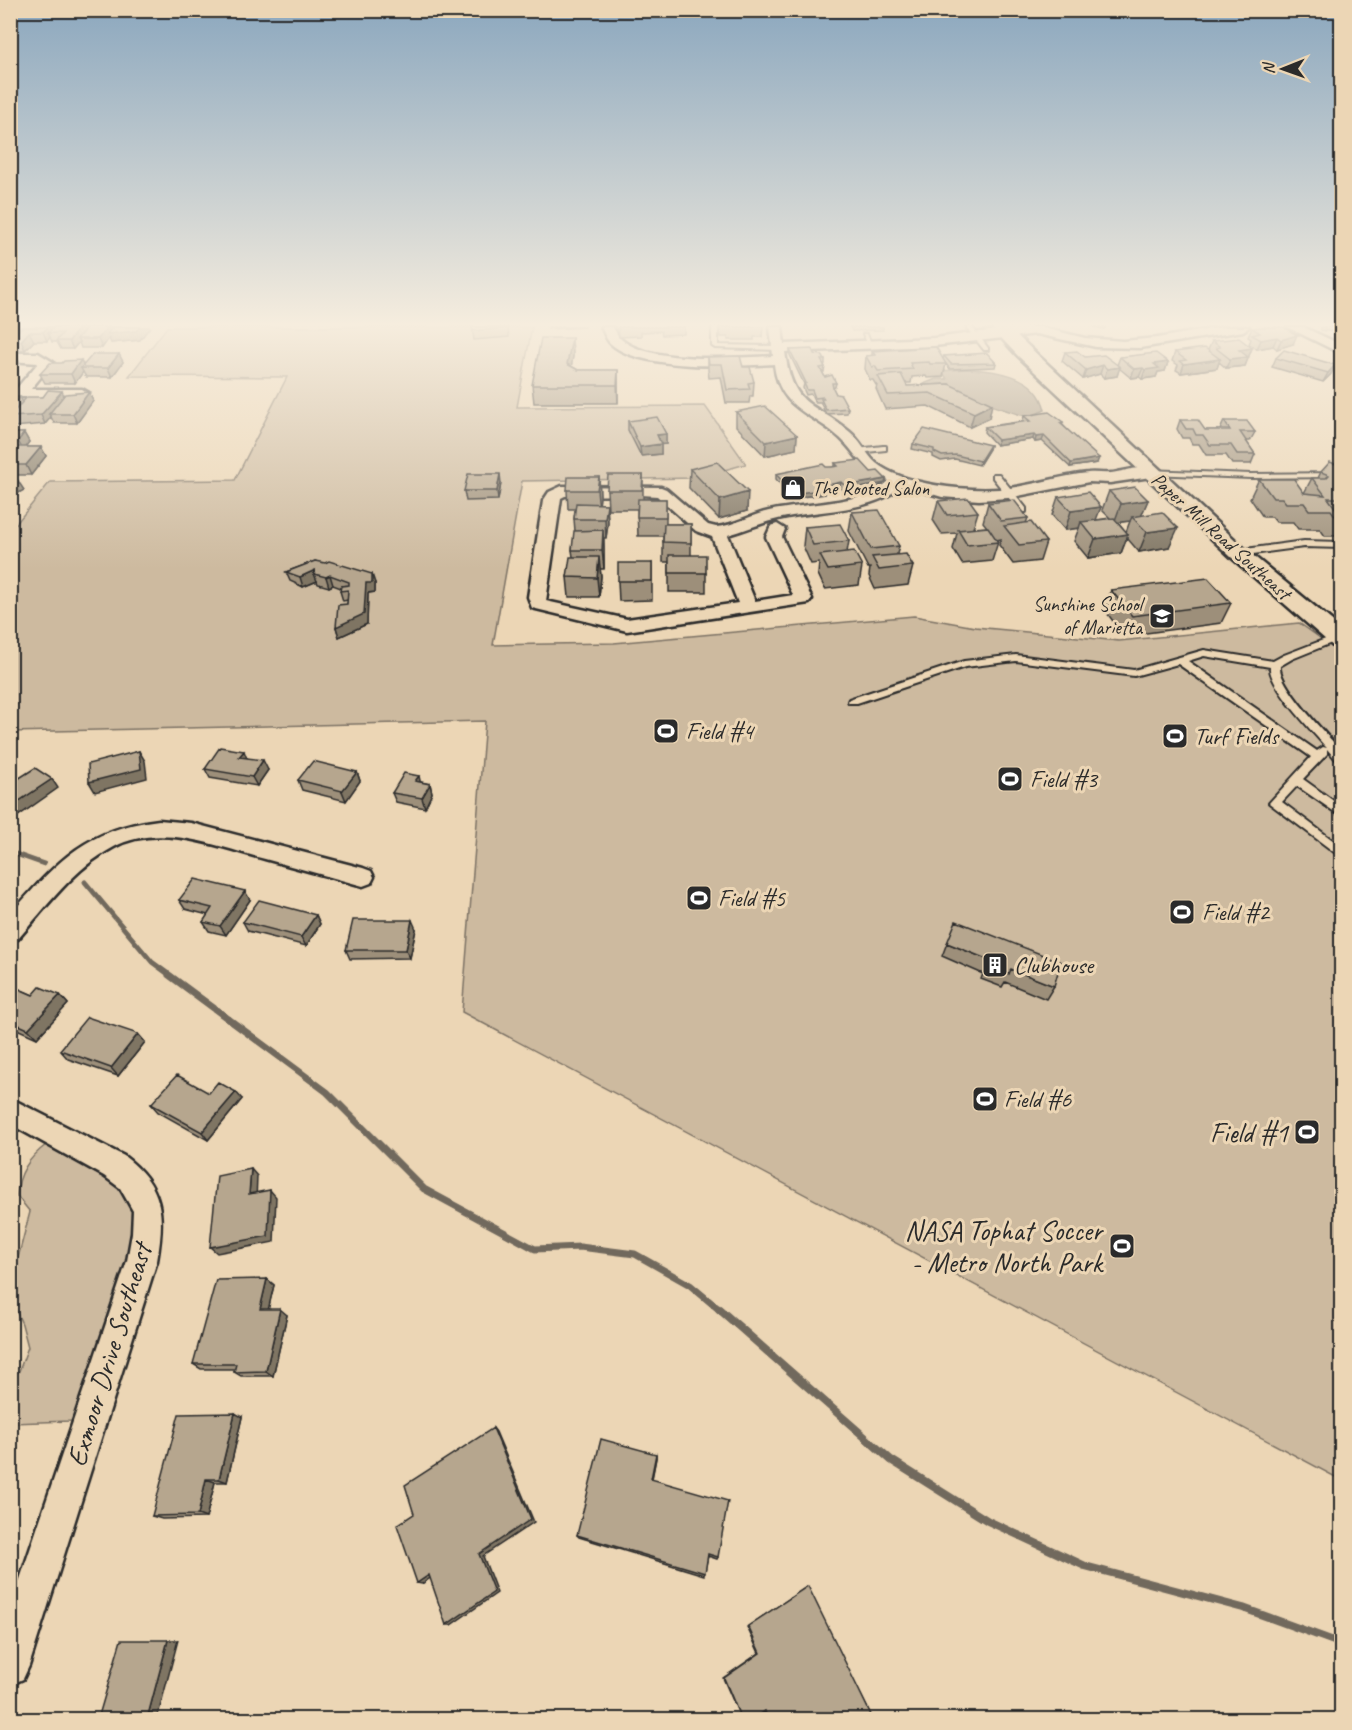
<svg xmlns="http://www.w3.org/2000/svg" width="1352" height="1730" font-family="Caveat,sans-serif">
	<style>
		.green { fill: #cdba9f; stroke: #7c7265; stroke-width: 1.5 }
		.water { fill: #a0937f; stroke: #71695d; stroke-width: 1.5 }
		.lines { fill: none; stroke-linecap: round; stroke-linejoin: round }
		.stream-far2 { stroke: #71695d; stroke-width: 5 }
		.stream-far1 { stroke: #71695d; stroke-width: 7 }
		.stream { stroke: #71695d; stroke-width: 8 }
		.service-casing { stroke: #2b2b2b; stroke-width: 4 }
		.minor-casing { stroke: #2b2b2b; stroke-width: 5 }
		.tertiary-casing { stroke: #2b2b2b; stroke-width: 5 }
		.service { fill: #ecd6b5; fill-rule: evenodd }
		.minor { fill: #ecd6b5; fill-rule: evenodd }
		.tertiary { fill: #ecd6b5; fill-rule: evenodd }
		.wall { fill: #9d8f7a; stroke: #2b2b2b; stroke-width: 1.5; fill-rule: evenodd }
		.shaded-wall { fill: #7f7463; stroke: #2b2b2b; stroke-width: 1.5 }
		.building { fill: #b6a68e; stroke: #2b2b2b; stroke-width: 1.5 }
		.labels { text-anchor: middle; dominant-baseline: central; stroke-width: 6; stroke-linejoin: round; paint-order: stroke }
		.far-poi-label { font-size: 20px; fill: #2b2b2b; stroke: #ecd6b5; text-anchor: start }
		.far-street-label { font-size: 20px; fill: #2b2b2b; stroke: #ecd6b5 }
		.poi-label { font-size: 24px; fill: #2b2b2b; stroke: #ecd6b5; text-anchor: start }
		.near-poi-label { font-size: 28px; fill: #2b2b2b; stroke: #ecd6b5; text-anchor: end }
		.near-street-label { font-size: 28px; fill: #2b2b2b; stroke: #ecd6b5 }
	</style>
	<rect width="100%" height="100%" fill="#ecd6b5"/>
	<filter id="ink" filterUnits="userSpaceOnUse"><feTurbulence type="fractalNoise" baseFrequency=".0167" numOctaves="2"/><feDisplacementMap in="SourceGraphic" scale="12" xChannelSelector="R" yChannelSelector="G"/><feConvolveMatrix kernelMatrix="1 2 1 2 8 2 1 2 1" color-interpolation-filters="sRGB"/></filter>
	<g filter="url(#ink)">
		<path class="green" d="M167 327H532L517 407 705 406 746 464 695 478 522 481 493 645 614 643 914 616 975 627 1119 641 1299 623 1341 653V1480L462 1012 485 721 11 732 10 531 50 482 235 480 287 377 129 376Z
			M47 1144 124 1190 134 1209 139 1233 79 1417 71 1421 11 1423 10 1382 19 1371 28 1347 22 1324 14 1306 13 1277 30 1212 17 1196C18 1173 29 1158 47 1144Z"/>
		<path class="water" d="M964 369C995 370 1037 374 1045 410L1033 415H1021L948 391 921 385 936 379H947L942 371Z"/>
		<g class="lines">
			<path class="stream-far2" d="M10 852 44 864
				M85 882 152 962 171 976"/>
			<path class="stream-far1" d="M169 975 327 1092 424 1189 535 1249 580 1247 635 1254 690 1285 721 1311"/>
			<path class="stream" d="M719 1309 891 1460 988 1521 1085 1566 1243 1608 1342 1644"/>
			<g class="service-casing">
				<path id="service" d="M712 327H718V345L778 346 781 348 778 350 715 348 712 346Z
					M966 327H972L988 348V350H984Z
					M863 334H867L872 345H868Z
					M883 446H886V450L857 453 853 451 857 449Z
					M1148 470 1251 474 1342 473V477L1251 478 1151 474H1148Z
					M993 474H999L1026 508V512H1020L993 478Z
					M1304 541 1342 542V548L1304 547 1238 556 1234 553 1238 550Z
					M1336 635 1339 636V640L1292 659 1280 666C1278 685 1327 735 1342 751V763L1338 762 1327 749V754L1303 779 1342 807V817L1297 786 1282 802 1342 847V858L1269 803 1311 757 1178 664 1134 676 1016 661 965 667 857 703H849L848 701 849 699 964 661 1016 655 1134 670 1204 650 1273 661 1284 655ZM1204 656 1270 667C1268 685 1314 733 1327 748L1323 747 1317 751 1188 661Z"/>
			</g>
			<g class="minor-casing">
				<path id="minor" d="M601 327H613C615 331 618 336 621 339 649 364 737 358 773 356L770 327H782L784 344 934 338 1019 327H1040L1085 338 1123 341 1157 338 1223 327H1249L1243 331 1140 348 1096 347 1037 334 934 346 785 352C793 409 812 400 850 432 860 440 866 454 876 463 903 485 965 491 999 489 1029 487 1058 476 1088 473 1096 472 1103 474 1111 473 1123 472 1150 462 1159 472L1151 477 1110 483 1089 482 1008 498 979 500 942 497 902 485C876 512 817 510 782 518 763 522 746 530 728 535L755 601 793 595 766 537 771 526 777 524 785 529 782 537 812 599 809 603 627 631 532 608 528 597 543 501 549 492 562 486 661 487 666 489 708 525 716 527C733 526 751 515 769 511 804 503 863 505 889 481 860 470 860 457 840 438 812 412 779 410 774 364 736 366 638 371 610 343 606 339 604 332 601 327ZM641 495 657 496 696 531 712 537 738 603 627 619 546 601 561 498 565 496Z
					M1287 327H1303L1342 345V354Z
					M10 353H38L53 362 31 389H82L89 393 82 397H10V389H16L38 363 10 361Z
					M159 820 191 823 363 868 371 871 374 877 371 883 363 886C330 877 298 868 265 859 219 847 160 822 114 847 74 868 47 906 18 939L10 942V915C57 862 85 829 159 820Z
					M10 1098 124 1156C164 1186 165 1216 157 1261L29 1666 23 1679 10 1685V1609L127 1261 132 1233 133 1211 120 1188 104 1176 10 1124Z"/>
			</g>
			<g class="tertiary-casing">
				<path id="tertiary" d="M991 327H1008L1245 549 1342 629V649L1334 647 1231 557 1018 356Z"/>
			</g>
			<use href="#service" class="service"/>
			<use href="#minor" class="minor"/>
			<use href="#tertiary" class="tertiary"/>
		</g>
		<path class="wall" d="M10 327 140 340 111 343 109 338 102 348H81L79 342 73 349H61L57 342H52L50 337 47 341H34L25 350H12L10 346Z
			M472 327H508L509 337 474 340Z
			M548 327H586L548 329Z
			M618 327H684V334L662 335 661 331 641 332V336L619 337Z
			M719 327H763L762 337H754V340H728V337H721Z
			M850 327H883V330L852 331Z
			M1093 327H1106L1104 329Z
			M1321 327H1341V333L1321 330Z
			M1252 328 1293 344 1277 349 1273 346 1257 349 1249 344 1251 339 1248 337Z
			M572 338 573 356 571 366 578 370H618V403H534L532 385Z
			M1212 341 1252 348 1245 366 1226 368 1219 362 1217 368 1181 373 1176 370 1178 365 1172 361 1175 352 1208 350Z
			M790 350 814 354 825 360V364H823L825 367 824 372H822L825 377 836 383 835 387 833 388 836 394 848 408 847 413 826 414 821 404V402H815L811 394 806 395 803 388 804 384 790 355Z
			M872 351 943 359 944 356 996 363 995 367 950 369 946 364 943 377 927 378 926 376 912 377 911 383H905L907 386 949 384 989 418 970 427 928 406 885 409 876 389 877 385H876L873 380H870L865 369 866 356H872Z
			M1065 352 1117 365 1120 357 1168 362 1165 371 1158 372 1156 377 1142 379 1139 377 1131 378 1119 368 1117 376 1104 378 1100 374 1083 379 1062 361Z
			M119 354 123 362 112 377H86L83 372 75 383H45L40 374 84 366Z
			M708 357 743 367 754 382 753 396H750L749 403H726L721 377 709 378 708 370Z
			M10 358H17L20 363 14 368H10Z
			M1276 358 1335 365 1331 374 1323 382 1272 367Z
			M10 391H12L16 397 23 402 43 397 64 395 93 401 77 423H54L51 417 45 424 14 427 11 423 10 424Z
			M736 412 797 435 796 449 765 456 736 426Z
			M1024 416 1063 422 1062 424 1097 463 1070 467 1042 441 1035 442 1033 439 996 445 984 432 985 427 1024 421 1023 420Z
			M1180 420 1205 430H1220L1224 421 1255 432 1250 441H1246L1255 454 1251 464H1232L1226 455H1206L1199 444H1192L1189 438H1182L1177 429Z
			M628 421 666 434V444H661V454L641 456 628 430Z
			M10 433H24L29 442 25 447H41L46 456 31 475H10Z
			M913 444 990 445 989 449 979 465 955 459 941 461 933 457V454L912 449Z
			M835 463 871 472 886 479 885 483 844 491 840 487 826 490 825 494 792 498 776 479V474L835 467Z
			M1341 466V530L1338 536H1325L1320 529H1298L1293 522H1276L1272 517H1263L1250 498 1259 479 1304 493 1312 478H1318L1321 472Z
			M690 469 747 511 719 519 689 488Z
			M643 475V499H666V524H691V555L706 573V592H669V562H663V536H638L637 509H608L607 490Z
			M599 477 600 496 599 504H607L608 523 606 538H604V569H600L601 576 599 597H569L567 577 573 557 572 550 575 531 574 519 575 509H568L567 490Z
			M501 483 498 500 466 501 464 491Z
			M1109 491 1148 500 1141 515 1169 547 1139 552 1127 538 1121 553 1088 558 1074 541 1079 528 1065 530 1052 515 1058 497 1096 520 1110 518 1102 510ZM1130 521 1126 532 1118 522Z
			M938 501 978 512 973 528 987 527 983 522 988 503 1028 518 1026 523 1046 542 1040 561 1013 564 999 545 1001 539 996 540 998 542 992 561 962 564 953 549 957 533 942 534 933 520Z
			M852 512 899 546 897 554 913 566 908 585 875 589 869 576 870 568H868L849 531Z
			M805 527 849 541 847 552 862 566 859 585 825 589 818 574 819 563 811 564 803 546Z
			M315 561 375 583V592L368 593 367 624 339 637 336 627 347 604 348 600 343 601 340 591 341 588 333 585 329 587 318 584 317 581 303 587 290 581 286 572Z
			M652 563V600L619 601 618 581Z
			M1111 590 1231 603 1221 623 1124 636 1104 609Z
			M247 758 268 770 257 786 210 778 205 769Z
			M357 772 360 781 346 801 302 790 298 780Z
			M421 782 430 784 432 793 425 808 396 802 392 793Z
			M179 900H250L226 935 209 931 203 922 208 915 185 909Z
			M316 915 320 924 306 946 248 931 243 922Z
			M416 929 410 958 350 959 346 950Z
			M947 943 1054 986 1046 999 1005 982 1002 987 981 979 983 974 942 956Z
			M10 985 33 995H60L68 1004 37 1038 10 1026Z
			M138 1034 145 1042 118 1076 68 1059 60 1050Z
			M209 1093 242 1099 208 1140 158 1112 151 1104Z
			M267 1279 274 1285 268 1309 287 1315 273 1376H241L234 1372 235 1369H201L193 1364Z
			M242 1417 227 1482H215L206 1518 162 1519 152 1516Z
			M656 1454V1458L652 1479 718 1557 717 1559 708 1556 704 1575 579 1537 577 1535Z
			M806 1587 873 1719H767L764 1712 753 1719H741L723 1678 759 1653 747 1627Z"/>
		<path class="shaded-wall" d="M16 327H26L10 342V332Z
			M48 327H56L48 333 50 337 47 341 43 332Z
			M80 327H88L77 339 79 342 73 349 69 341Z
			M108 327H150L140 340 111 343 109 338 102 348 98 339Z
			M29 332 34 341 25 350 21 341Z
			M1297 335 1293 344 1277 349 1281 340Z
			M1277 337 1273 346 1257 349 1261 340Z
			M572 338 573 356 569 382 567 364Z
			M1252 348 1245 366 1226 368 1230 359 1239 350Z
			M119 354 123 362 112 377 108 368Z
			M17 358 20 363 14 368 12 364Z
			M1220 359 1217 368 1181 373 1184 364Z
			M81 360 85 368H81L83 372 75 383 71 374Z
			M1168 362 1165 371 1158 372 1156 377 1142 379 1145 370 1154 364Z
			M1103 365 1100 374 1083 379 1086 370Z
			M1335 365 1331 374 1323 382 1328 373Z
			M1120 367 1117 376 1104 378 1107 369Z
			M1143 368 1139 377 1131 378 1134 369Z
			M618 370V403L617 385Z
			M12 391 17 400 10 405V393Z
			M62 391 66 400 49 414 51 417 45 424 41 415Z
			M89 392 93 401 77 423 73 414Z
			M20 397 25 406 10 417V409Z
			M992 404 989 418 970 427 974 413Z
			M24 433 29 442 23 450 18 441Z
			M666 434V444L657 445V435Z
			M797 435 796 449 765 456 766 442Z
			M1034 435 1033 439 996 445 998 440Z
			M1044 436 1042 441 1035 442 1036 437Z
			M10 441 15 450 10 454Z
			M661 444V454L641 456 640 447Z
			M990 445 989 449 979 465 980 461Z
			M41 447 46 456 31 475 26 465Z
			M1099 458 1097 463 1070 467 1071 463Z
			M500 474 501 483 498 500 497 491Z
			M599 477 600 496 599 509 597 490Z
			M886 479 885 483 844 491 845 486Z
			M18 481 24 490 10 498V485Z
			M841 482 840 487 826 490 825 494 792 498 793 494Z
			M748 492 747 511 719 519 720 500Z
			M1148 500 1140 519 1132 517 1130 521 1114 523 1121 504Z
			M607 504 608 523 606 538 605 519Z
			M1101 507 1094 525 1081 522 1079 528 1065 530 1071 511Z
			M1178 528 1169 547 1139 552 1147 532Z
			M603 530 604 549V569L602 550Z
			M1128 534 1121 553 1088 558 1095 539Z
			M599 557 601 576 599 597 597 578Z
			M315 570 314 574 317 581 303 587 300 577Z
			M372 574 375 583V592L368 593 367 624 339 637 336 627Z
			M330 575 333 585 329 587 326 577Z
			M139 751 145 761 147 778 95 792 89 782Z
			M244 751 248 761 239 757Z
			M263 760 268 770 257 786 252 777Z
			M357 772 360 781 346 801 342 791Z
			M419 776 421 785 415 781Z
			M52 779 58 788 11 821 10 807Z
			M430 784 432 793 425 808 422 798Z
			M245 891 250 900 226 935 220 926Z
			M316 915 320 924 306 946 301 937Z
			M412 920 416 929 410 958 406 950Z
			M60 995 68 1004 37 1038 28 1029Z
			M138 1034 145 1042 118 1076 111 1068Z
			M236 1092 242 1099 208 1140 202 1132Z
			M251 1169 257 1176 256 1201 249 1194Z
			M270 1190 276 1197 274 1242 217 1253 210 1247Z
			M267 1279 274 1285 267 1315 260 1309Z
			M280 1309 287 1315 273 1376 266 1371Z
			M235 1413 242 1417 227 1482 219 1479Z
			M493 1428 496 1432 534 1522 483 1556 497 1593 451 1625H446L479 1554Z
			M656 1454V1458L651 1482V1479Z
			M206 1479 215 1482 206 1518 198 1515Z
			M429 1575 433 1576 422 1584 417 1583Z
			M168 1640H178L157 1719H147Z"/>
		<path class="building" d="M10 327H16L10 332Z
			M22 327H48L43 332H29L21 341 10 342V339Z
			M54 327H80L69 341H56L63 333H48Z
			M87 327H108L98 339H77Z
			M113 327H140L136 331 107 334Z
			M472 327H508V328L473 331Z
			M1261 327H1283L1297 335 1281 340 1277 337 1261 340 1252 335 1260 333 1252 328Z
			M541 338H572L567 364 578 370H618L617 385H532Z
			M1239 338 1252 348 1239 350 1248 357 1230 359 1216 348 1220 347 1212 341Z
			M936 347 946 364H930L929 362 910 363 913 369 878 371 875 366 872 367 866 356 875 355 872 351Z
			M1205 348 1220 359 1184 364 1180 361 1186 360 1175 352Z
			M812 349 814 354 822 355 825 360H821L825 367 820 368 825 377 832 375 836 383H832L833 388 836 394 841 395 848 408 826 410 821 399H824L823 397 815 398 812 390H807L804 383H806L790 350Z
			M1284 350 1335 365 1328 373 1276 358Z
			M1077 351 1085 357 1104 355 1120 367 1107 369 1103 365 1086 370 1065 352Z
			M987 353 996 363 951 364 944 356Z
			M1156 353 1168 362 1154 364 1159 368 1145 370 1143 368 1134 369 1120 357Z
			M93 354H119L108 368H81Z
			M740 356 743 367H750L754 382 748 383 750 389 727 390 722 364H709L708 357Z
			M10 358H17L12 364H10Z
			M81 360 71 374H40L50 363H62L64 361Z
			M901 374 907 386 949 384 992 404 974 413 930 393 888 395 878 376Z
			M48 390 62 391 41 415 10 417V416L27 397H43Z
			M89 392 73 414H49L65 394Z
			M10 397H20L10 409Z
			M765 406 797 435 766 442 736 412Z
			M1049 412 1063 422 1060 423 1099 458 1071 463 1044 436 1036 437 1034 435 998 440 985 427 1030 421 1024 416Z
			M657 417 666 434 657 435 661 444 640 447 628 421Z
			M1180 420H1198L1205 430H1230L1224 421H1247L1255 432H1240L1255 454H1237L1231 445H1210L1203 435H1196L1193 429H1186Z
			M924 429 990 445 980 461 956 455 942 456 934 452V449L913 444Z
			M10 433H24L18 441 10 440Z
			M17 447H41L26 465H10V455Z
			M860 460 871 472 878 471 886 479 845 486 841 482 823 486 826 489 793 494 776 474 823 464 826 467H832L838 466 835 463Z
			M717 462 748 492 720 500 690 469Z
			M1330 462 1341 466V498H1328L1336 509H1341V517H1336L1331 510H1309L1304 503H1286L1282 498H1273L1259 479H1294L1304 493 1325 495 1312 478H1326L1329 475 1321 472Z
			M468 474H500L497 491H464Z
			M608 475H643L642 490H607Z
			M10 476 18 481 10 485Z
			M568 477H599L597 490H567Z
			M1135 487 1148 500 1121 504 1109 491Z
			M1088 492 1101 507 1071 511 1058 497Z
			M968 498 978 512 947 515 938 501Z
			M638 499H666V517H637Z
			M1014 500 1028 518 1001 521 988 503Z
			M576 503 607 504 605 519H574Z
			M879 510 899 546 871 549 852 512Z
			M1162 512 1178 528 1147 532 1132 517Z
			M1114 518 1128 534 1095 539 1081 522Z
			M1031 522 1046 542 1019 545 1004 526Z
			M664 524H691V543L663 542Z
			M840 524 849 541 813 545 805 527Z
			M988 527 998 542 967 545 958 530Z
			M603 530 602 550H572L574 531Z
			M854 551 862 566 828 570 820 555Z
			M906 554 913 566 879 570 872 557Z
			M669 555H706V573H669Z
			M570 557H599L597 578 567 577Z
			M315 561 325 563 329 561 372 574V583H366L364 614 336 627 338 605 347 604 348 590 340 591 341 586 349 585V582L330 575 326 577 314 574 315 570 300 577 286 572Z
			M618 563H652V581H618Z
			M1208 578 1231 603 1132 616 1111 590Z
			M220 747 244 751 239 757 263 760 252 777 205 769Z
			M139 751 141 769 89 782 88 764Z
			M313 761 357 772 342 791 298 780Z
			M35 768 52 779 10 807V784Z
			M404 773 419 776 415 781 430 784 422 798 392 793Z
			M195 879 245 891 220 926 203 922 212 908 179 900Z
			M259 900 316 915 301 937 243 922Z
			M353 920H412L406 950H346Z
			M956 921 1061 962 1054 986 1011 969 1009 974 987 966 989 960 947 943Z
			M10 985 33 995 40 987 60 995 28 1029 10 1021Z
			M87 1017 138 1034 111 1068 60 1050Z
			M177 1075 209 1093 218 1082 236 1092 202 1132 151 1104Z
			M251 1169 249 1194 270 1190 268 1236 210 1247 217 1176Z
			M267 1279 260 1309H280L266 1371 234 1372 236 1364H193L216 1280Z
			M235 1413 219 1479H206L198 1515 152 1516 179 1414Z
			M493 1428 531 1519 479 1554 494 1592 446 1625 429 1575 417 1583 397 1525 414 1514 405 1485Z
			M601 1439 656 1454 651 1479 728 1501 718 1557 708 1554 705 1573 577 1535Z
			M808 1586 873 1719H768L765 1711 753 1719H741L724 1678 760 1653 748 1626Z
			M121 1640H168L147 1719H98Z"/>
	</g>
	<linearGradient id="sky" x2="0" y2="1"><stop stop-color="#8ba7be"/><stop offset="0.57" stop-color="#f6edde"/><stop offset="1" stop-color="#f6edde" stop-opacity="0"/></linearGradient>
	<rect width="1352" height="569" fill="url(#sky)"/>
	<defs>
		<g id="shop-square" transform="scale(1.35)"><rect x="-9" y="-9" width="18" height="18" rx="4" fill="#2b2b2b" stroke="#ecd6b5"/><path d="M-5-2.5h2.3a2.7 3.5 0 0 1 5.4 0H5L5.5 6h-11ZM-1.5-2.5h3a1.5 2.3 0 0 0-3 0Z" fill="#fff"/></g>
		<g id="school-square" transform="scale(1.35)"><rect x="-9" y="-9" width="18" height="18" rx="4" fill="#2b2b2b" stroke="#ecd6b5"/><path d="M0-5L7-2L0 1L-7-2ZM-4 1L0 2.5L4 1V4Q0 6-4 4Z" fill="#fff"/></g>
		<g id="stadium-square" transform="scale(1.35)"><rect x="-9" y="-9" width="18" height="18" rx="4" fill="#2b2b2b" stroke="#ecd6b5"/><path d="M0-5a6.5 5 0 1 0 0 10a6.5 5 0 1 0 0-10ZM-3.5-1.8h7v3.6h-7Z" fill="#fff"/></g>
		<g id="building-square" transform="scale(1.35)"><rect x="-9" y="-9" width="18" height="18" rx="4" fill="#2b2b2b" stroke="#ecd6b5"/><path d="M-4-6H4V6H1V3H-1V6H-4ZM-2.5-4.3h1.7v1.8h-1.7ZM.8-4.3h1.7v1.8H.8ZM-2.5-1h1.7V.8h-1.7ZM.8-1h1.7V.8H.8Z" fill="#fff"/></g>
	</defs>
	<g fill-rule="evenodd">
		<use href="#shop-square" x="793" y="488"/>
		<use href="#school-square" x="1162" y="616"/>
		<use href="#stadium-square" x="666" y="731"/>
		<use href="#stadium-square" x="1175" y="736"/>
		<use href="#stadium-square" x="1010" y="779"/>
		<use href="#stadium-square" x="699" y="898"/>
		<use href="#stadium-square" x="1182" y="912"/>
		<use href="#building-square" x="995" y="965"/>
		<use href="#stadium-square" x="985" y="1099"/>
		<use href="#stadium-square" x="1307" y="1132"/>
		<use href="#stadium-square" x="1122" y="1246"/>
	</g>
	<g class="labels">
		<g class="far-poi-label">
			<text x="812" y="488">The Rooted Salon</text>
			<text x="1142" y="604" text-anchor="end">Sunshine School<tspan x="1142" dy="23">of Marietta</tspan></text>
		</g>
		<g class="far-street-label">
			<text transform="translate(1221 536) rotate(42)">Paper Mill Road Southeast</text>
		</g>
		<g class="poi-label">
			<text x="686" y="731">Field #4</text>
			<text x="1194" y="736">Turf Fields</text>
			<text x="1030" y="779">Field #3</text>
			<text x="718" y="898">Field #5</text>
			<text x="1202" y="912">Field #2</text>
			<text x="1014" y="965">Clubhouse</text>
			<text x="1004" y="1099">Field #6</text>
		</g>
		<g class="near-poi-label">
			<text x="1288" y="1132">Field #1</text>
			<text x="1102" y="1230">NASA Tophat Soccer<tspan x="1102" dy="32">- Metro North Park</tspan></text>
		</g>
		<g class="near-street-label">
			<text transform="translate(109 1355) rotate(-73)">Exmoor Drive Southeast</text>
		</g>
	</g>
	<rect width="1352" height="1730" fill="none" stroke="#ecd6b5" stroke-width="36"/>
	<rect x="18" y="18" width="1316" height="1694" fill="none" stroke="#2b2b2b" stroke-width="2" filter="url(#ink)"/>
	<g transform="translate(1283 69) rotate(269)" stroke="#ecd6b5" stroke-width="4.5" paint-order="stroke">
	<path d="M0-4.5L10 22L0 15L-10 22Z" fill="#2b2b2b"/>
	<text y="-9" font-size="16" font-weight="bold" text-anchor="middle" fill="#2b2b2b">N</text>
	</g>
</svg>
